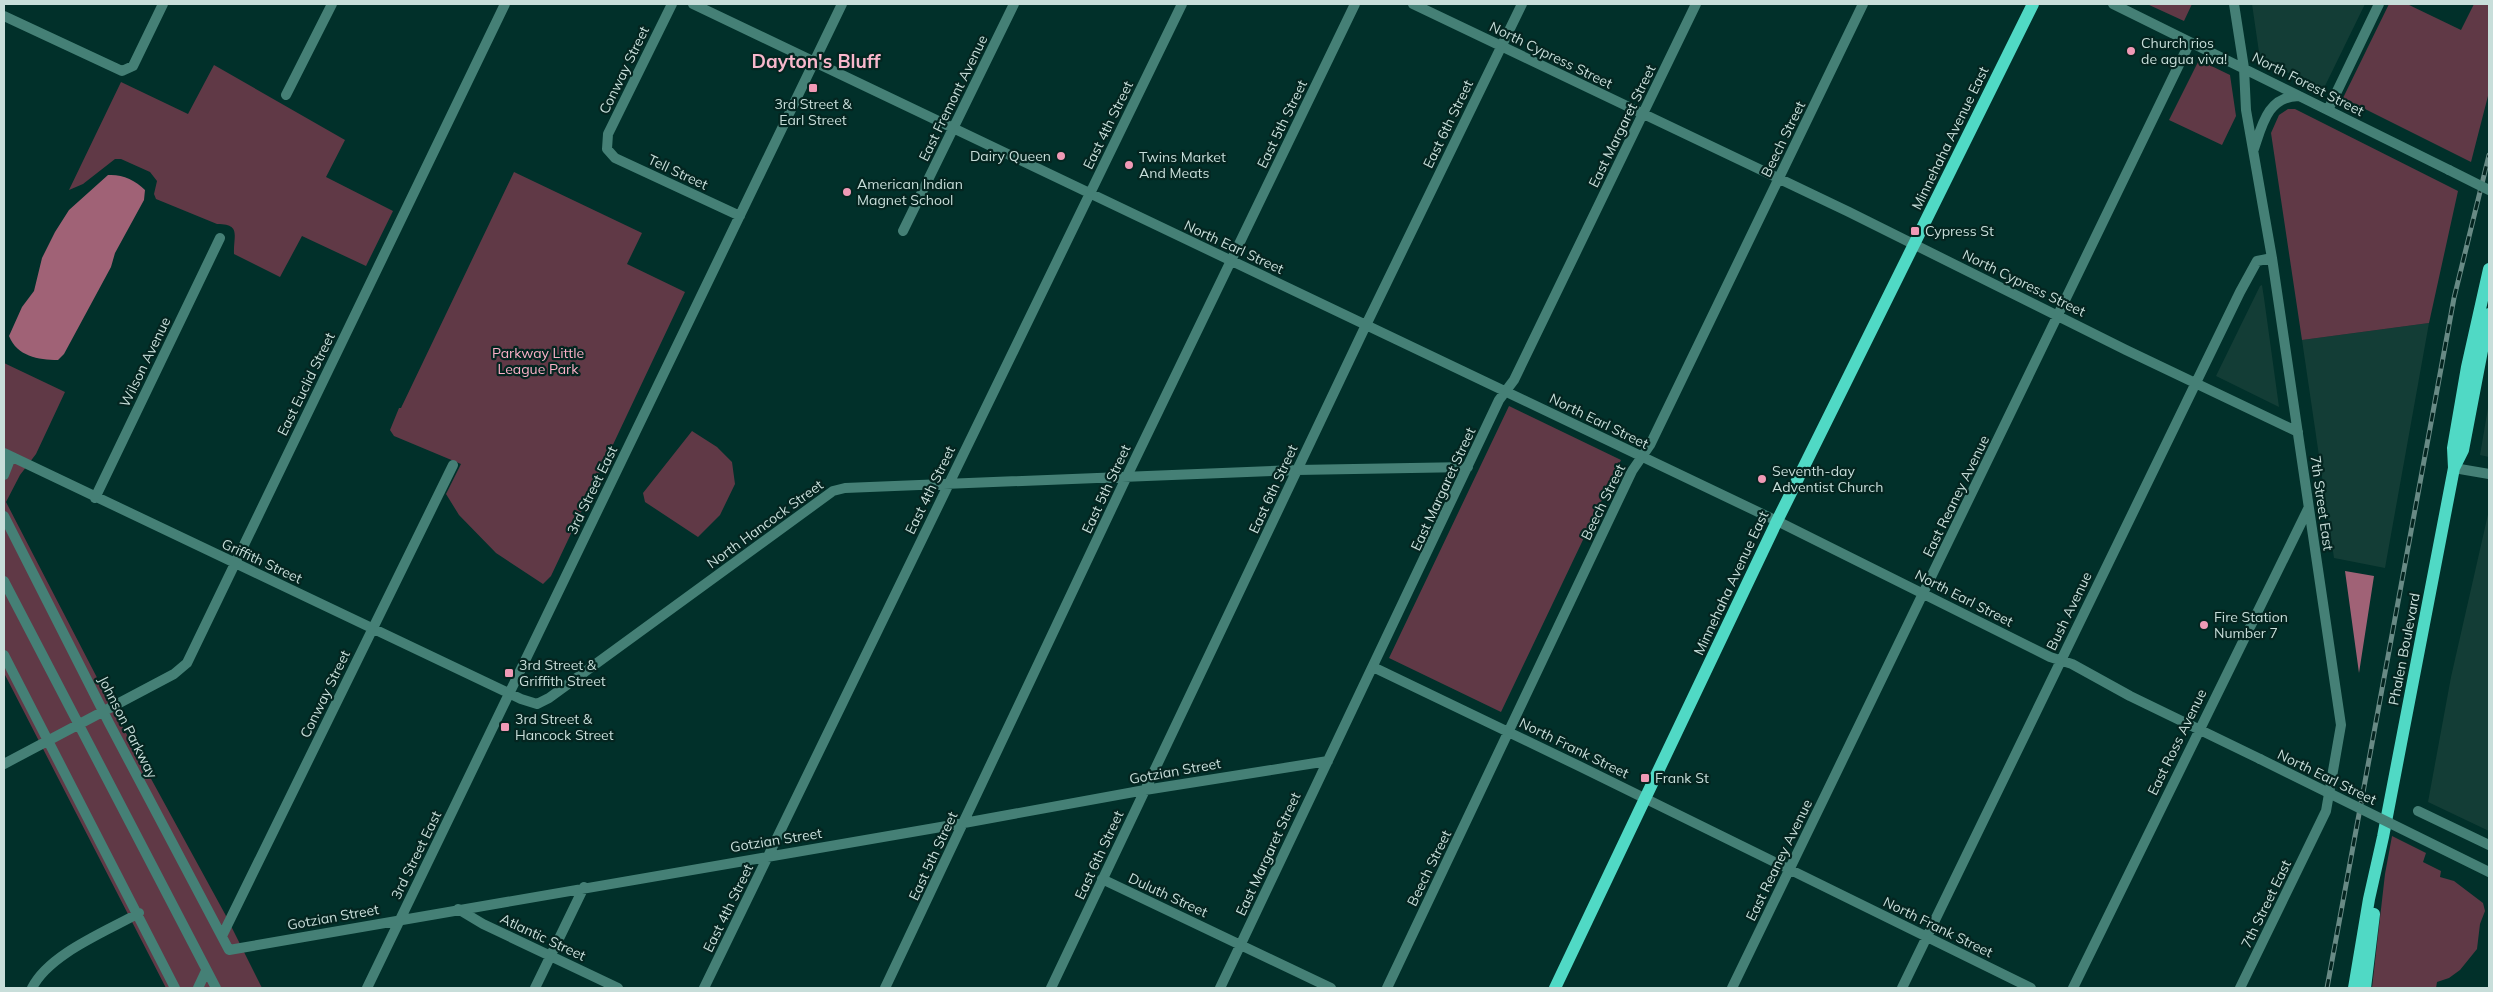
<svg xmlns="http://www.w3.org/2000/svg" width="2493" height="992" font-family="Mulish,sans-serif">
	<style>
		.built { fill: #133d36 }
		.green { fill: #603946 }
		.water { fill: #a06276 }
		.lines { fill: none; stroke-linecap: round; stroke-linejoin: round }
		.minor { stroke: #458076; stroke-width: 10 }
		.major { stroke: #50d9c5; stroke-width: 12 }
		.rail-casing { stroke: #688a85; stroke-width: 5 }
		.rail { stroke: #042520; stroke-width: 3; stroke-dasharray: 9; stroke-linecap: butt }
		.minor-bridge { stroke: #458076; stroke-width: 10 }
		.poi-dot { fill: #f09ab6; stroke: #042520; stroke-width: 2 }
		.labels { text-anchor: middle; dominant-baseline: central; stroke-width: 4.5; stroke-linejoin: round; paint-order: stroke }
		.poi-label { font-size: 14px; fill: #c8deda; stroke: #042520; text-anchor: start }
		.street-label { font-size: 14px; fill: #c8deda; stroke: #042520 }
		.park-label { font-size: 14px; fill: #fab0c7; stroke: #042520 }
		.district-label { font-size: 19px; font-weight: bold; fill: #f8b7cb; stroke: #042520 }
	</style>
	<rect width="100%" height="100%" fill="#01302a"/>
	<path class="built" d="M2252 4H2365L2323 90 2260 59Z
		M2262 285 2264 298 2279 407 2216 376 2260 286Z
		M2429 323 2385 568 2334 558 2302 340Z
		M2489 402V457L2480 455Z
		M2489 510V831L2428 802 2451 677Z"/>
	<path class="green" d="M2147 4H2192L2184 21Z
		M2389 4H2407L2461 30 2474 4H2489V92L2471 162 2343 98Z
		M2199 60 2230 75 2236 116 2222 145 2169 120Z
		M214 65 345 140 326 177 393 211 366 266 302 236 280 277 234 254C233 236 242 224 217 224L156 199 154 194 157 181 150 172 121 159H115L83 184 69 190 121 82 188 114Z
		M2288 109H2295L2458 191 2429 323 2302 340 2271 133 2279 115Z
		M514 172 642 233 627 264 685 292 551 576 543 584 496 553 459 515 446 494 461 464 394 436 390 430 399 408H401Z
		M4 363 65 392 36 454 20 475 6 502 120 722 225 914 262 988H166L4 673Z
		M1509 406 1621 460 1501 712 1389 658Z
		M692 431 717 447 732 462 735 484 720 515 698 537 645 502 643 493Z
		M2392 836 2426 853 2423 862 2441 871 2440 877 2454 881 2483 903 2485 911 2480 924 2477 949 2460 970 2449 978 2437 982 2436 988H2372L2385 874Z"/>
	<path class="water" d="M108 175C122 174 135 180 145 190L144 200 115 253 111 267 64 354 58 360C38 360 17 356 9 336L22 307 34 291 42 258 55 232 69 210Z
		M2345 571 2374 576 2359 673Z"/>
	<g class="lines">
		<path class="minor" d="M672 4 608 134 607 149 615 158 740 216
			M693 4 1777 521 2050 657 2072 664 2130 696 2260 759
			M1413 4 1849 212 2126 350 2298 432
			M2113 4 2449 170
			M2234 4 2244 68 2246 110 2272 258 2341 725 2326 811 2240 988
			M4 16 122 71 133 66 163 4
			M286 95 332 4
			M2328 110 2379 4
			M2254 149C2262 125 2268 96 2299 96
			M903 231 1014 4
			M4 453 521 699 537 704 549 698 833 491 845 488 1297 470 1468 467
			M2454 468 2489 474
			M4 475 11 457
			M95 498 220 238
			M4 516 109 723 229 950 964 823 1145 790 1328 761
			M4 581 216 988
			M4 655 175 988
			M1373 667 1579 766 2031 988
			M4 764 174 674 187 663 505 4
			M2418 811 2489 845
			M1102 879 1331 988
			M458 909 483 924 618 988
			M222 936 453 465
			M32 988C49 954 105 932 139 913
			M198 988 206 971
			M367 988 842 4
			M535 988 584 887
			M704 988 1182 4
			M885 988 1127 476 1355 4
			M1051 988 1366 325 1522 4
			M1220 988 1499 400 1514 380 1696 4
			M1387 988 1632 471 1650 445 1863 4
			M1732 988 2190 42
			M1902 988 2240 292 2257 261 2272 258
			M2073 988 2308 509"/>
		<path class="major" d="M2454 468 2453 448 2467 367 2489 269
			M1555 988 1777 521 2033 4
			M2354 988 2369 899 2383 837 2454 468 2463 450 2489 314
			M2365 988 2374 914"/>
		<g class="rail-casing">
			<path id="rail" d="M2327 988 2454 298 2489 155"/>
		</g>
		<use href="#rail" class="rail"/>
		<path class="minor-bridge" d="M2449 170 2489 190
			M2260 759 2489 872"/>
	</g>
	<g class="poi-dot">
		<circle cx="2131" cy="51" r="5"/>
		<rect x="808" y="83" width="10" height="10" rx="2.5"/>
		<circle cx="1061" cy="156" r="5"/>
		<circle cx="1129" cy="165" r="5"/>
		<circle cx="847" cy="192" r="5"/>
		<rect x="1910" y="226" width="10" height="10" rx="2.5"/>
		<circle cx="1762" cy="479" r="5"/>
		<circle cx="2204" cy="625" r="5"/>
		<rect x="504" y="668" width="10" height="10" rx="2.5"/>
		<rect x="500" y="722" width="10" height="10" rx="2.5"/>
		<rect x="1640" y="773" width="10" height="10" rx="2.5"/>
	</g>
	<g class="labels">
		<g class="poi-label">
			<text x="2141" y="43">Church rios<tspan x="2141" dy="16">de agua viva!</tspan></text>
			<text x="813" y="104" text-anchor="middle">3rd Street &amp;<tspan x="813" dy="16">Earl Street</tspan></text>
			<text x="1051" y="156" text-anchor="end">Dairy Queen</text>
			<text x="1139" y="157">Twins Market<tspan x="1139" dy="16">And Meats</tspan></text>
			<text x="857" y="184">American Indian<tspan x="857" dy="16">Magnet School</tspan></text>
			<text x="1925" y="231">Cypress St</text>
			<text x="1772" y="471">Seventh-day<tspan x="1772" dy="16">Adventist Church</tspan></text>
			<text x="2214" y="617">Fire Station<tspan x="2214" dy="16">Number 7</tspan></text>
			<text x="519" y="665">3rd Street &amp;<tspan x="519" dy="16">Griffith Street</tspan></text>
			<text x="515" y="719">3rd Street &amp;<tspan x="515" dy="16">Hancock Street</tspan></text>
			<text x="1655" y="778">Frank St</text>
		</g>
		<g class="street-label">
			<text transform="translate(1551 55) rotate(26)">North Cypress Street</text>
			<text transform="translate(624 70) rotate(-64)">Conway Street</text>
			<text transform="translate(2308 84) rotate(27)">North Forest Street</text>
			<text transform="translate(953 98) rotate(-64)">East Fremont Avenue</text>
			<text transform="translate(1282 124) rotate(-64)">East 5th Street</text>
			<text transform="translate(1448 124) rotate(-64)">East 6th Street</text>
			<text transform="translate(1108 125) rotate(-64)">East 4th Street</text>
			<text transform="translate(1622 126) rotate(-64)">East Margaret Street</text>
			<text transform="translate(1950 138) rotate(-64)">Minnehaha Avenue East</text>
			<text transform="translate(1783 139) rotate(-64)">Beech Street</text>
			<text transform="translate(678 172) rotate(25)">Tell Street</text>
			<text transform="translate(1234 247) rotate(25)">North Earl Street</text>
			<text transform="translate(2024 283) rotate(26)">North Cypress Street</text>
			<text transform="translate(145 362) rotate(-64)">Wilson Avenue</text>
			<text transform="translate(306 384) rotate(-64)">East Euclid Street</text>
			<text transform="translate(1599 421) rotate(26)">North Earl Street</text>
			<text transform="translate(1106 489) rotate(-65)">East 5th Street</text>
			<text transform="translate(1273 489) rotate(-65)">East 6th Street</text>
			<text transform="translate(1443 489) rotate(-65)">East Margaret Street</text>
			<text transform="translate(592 490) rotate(-64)">3rd Street East</text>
			<text transform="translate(930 490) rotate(-64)">East 4th Street</text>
			<text transform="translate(1956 496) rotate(-64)">East Reaney Avenue</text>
			<text transform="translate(1603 502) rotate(-64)">Beech Street</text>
			<text transform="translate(2322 503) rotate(82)">7th Street East</text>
			<text transform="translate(765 524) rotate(-36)">North Hancock Street</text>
			<text transform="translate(262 561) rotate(25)">Griffith Street</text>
			<text transform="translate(1731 583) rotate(-65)">Minnehaha Avenue East</text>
			<text transform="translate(1964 598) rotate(27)">North Earl Street</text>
			<text transform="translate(2069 611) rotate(-64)">Bush Avenue</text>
			<text transform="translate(2404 649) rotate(-79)">Phalen Boulevard</text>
			<text transform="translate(325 694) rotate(-64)">Conway Street</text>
			<text transform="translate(128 727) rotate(63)">Johnson Parkway</text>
			<text transform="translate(2177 742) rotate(-64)">East Ross Avenue</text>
			<text transform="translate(1574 748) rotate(26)">North Frank Street</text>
			<text transform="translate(1175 771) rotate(-10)">Gotzian Street</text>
			<text transform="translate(2327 777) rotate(26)">North Earl Street</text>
			<text transform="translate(776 840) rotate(-9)">Gotzian Street</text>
			<text transform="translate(1268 854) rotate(-65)">East Margaret Street</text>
			<text transform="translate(416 855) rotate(-64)">3rd Street East</text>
			<text transform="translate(1099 855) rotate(-65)">East 6th Street</text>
			<text transform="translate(933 856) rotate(-65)">East 5th Street</text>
			<text transform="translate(1779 860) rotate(-64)">East Reaney Avenue</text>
			<text transform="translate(1429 868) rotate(-64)">Beech Street</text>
			<text transform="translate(1168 895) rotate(25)">Duluth Street</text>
			<text transform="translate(2266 904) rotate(-64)">7th Street East</text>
			<text transform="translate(728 908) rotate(-64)">East 4th Street</text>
			<text transform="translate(333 917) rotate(-10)">Gotzian Street</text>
			<text transform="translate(1938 927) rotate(26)">North Frank Street</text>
			<text transform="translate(543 937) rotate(25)">Atlantic Street</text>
		</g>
		<g class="park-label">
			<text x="538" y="353">Parkway Little<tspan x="538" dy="16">League Park</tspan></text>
		</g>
		<g class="district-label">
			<text x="816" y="61">Dayton's Bluff</text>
		</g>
	</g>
	<rect width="2493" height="992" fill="none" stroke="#c8deda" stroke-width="10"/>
</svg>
